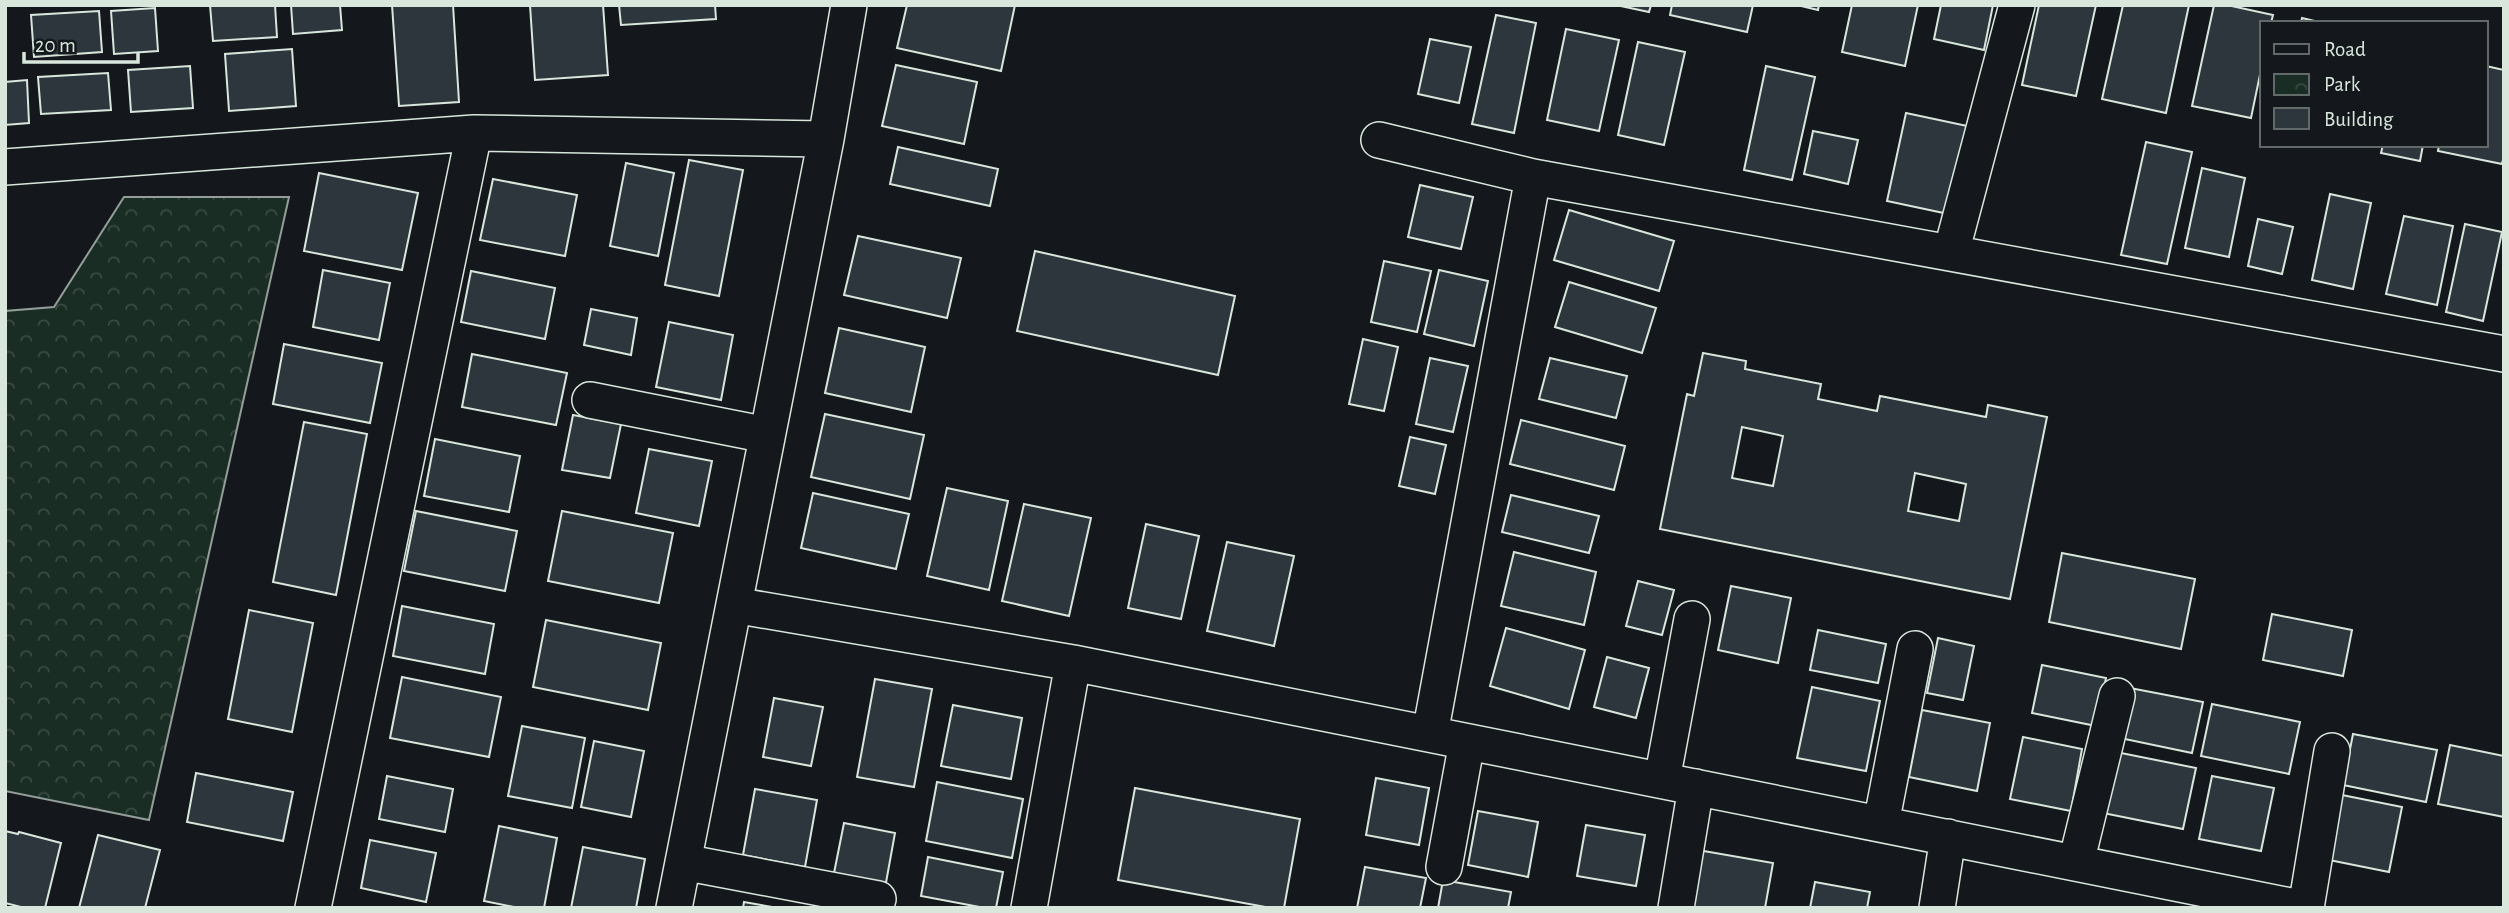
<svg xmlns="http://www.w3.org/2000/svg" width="2509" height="913" font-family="'Alegreya Sans',sans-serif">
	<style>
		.park { fill: url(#park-crowns); stroke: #939e99; stroke-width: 2 }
		.building { fill: #2c363c; stroke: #d8e6dc; stroke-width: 2; fill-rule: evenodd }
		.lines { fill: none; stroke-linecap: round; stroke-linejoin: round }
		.street-casing { stroke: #d8e6dc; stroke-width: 38 }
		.street { stroke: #14181c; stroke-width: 35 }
	</style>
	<defs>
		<pattern id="park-crowns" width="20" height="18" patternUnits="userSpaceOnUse" patternTransform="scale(1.75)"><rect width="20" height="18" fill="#1a2d24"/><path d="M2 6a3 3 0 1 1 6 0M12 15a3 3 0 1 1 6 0" fill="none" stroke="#3b4b43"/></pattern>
	</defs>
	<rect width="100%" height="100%" fill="#14181c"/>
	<path class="park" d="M124 197H289L149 820 5 791V311L54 307Z"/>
	<path class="building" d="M210 5H275L277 37 213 41Z
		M291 5H340L342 30 293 34Z
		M392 5H453L459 102 399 106Z
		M530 5H603L608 75 535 80Z
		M619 5H715L716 19 621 25Z
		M907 5H1015L1001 71 897 48Z
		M1616 5H1651L1649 12Z
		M1672 5H1753L1747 32 1670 15Z
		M1797 5H1819L1818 10Z
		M1852 5H1918L1905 66 1842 52Z
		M1941 5H1993L1984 50 1934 39Z
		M2039 5H2096L2076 96 2022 85Z
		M2123 5H2189L2166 113 2102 99Z
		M2214 5H2227L2273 15 2271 23H2262V65L2251 118 2192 106Z
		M155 8 158 51 114 54 111 11Z
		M99 11 102 52 34 57 31 15Z
		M1496 15 1536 23 1514 133 1472 124Z
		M2302 18 2323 23H2301Z
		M1566 29 1619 40 1599 131 1547 120Z
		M1430 39 1471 47 1459 103 1418 94Z
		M1638 42 1685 52 1664 145 1618 135Z
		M292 49 296 106 229 111 225 54Z
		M896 65 977 82 964 144 882 126Z
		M190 66 193 108 131 112 128 70Z
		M1766 66 1815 77 1792 180 1744 170Z
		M2486 66 2504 70V155L2502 164 2438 151 2439 145H2486Z
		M108 73 111 110 41 114 38 77Z
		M27 80 29 123 5 125V82Z
		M1906 113 1972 127 1953 215 1887 201Z
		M1813 131 1858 140 1848 184 1804 174Z
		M2146 142 2192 152 2167 264 2121 255Z
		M2383 145H2423L2420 161 2381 153Z
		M898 147 998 169 990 206 890 184Z
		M689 160 743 170 719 296 665 285Z
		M626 163 674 173 658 256 610 246Z
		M2202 168 2245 178 2229 257 2185 248Z
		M319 173 418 193 402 270 304 251Z
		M493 179 577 195 565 256 480 240Z
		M1420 185 1473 197 1461 249 1408 237Z
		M2330 194 2371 203 2353 289 2312 280Z
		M1569 210 1674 241 1659 291 1554 260Z
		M2404 216 2453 226 2437 305 2386 294Z
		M2258 219 2293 227 2282 274 2248 266Z
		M2465 224 2502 232 2483 321 2446 312Z
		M858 236 961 258 947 318 844 295Z
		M1035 251 1235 296 1218 375 1017 331Z
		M1384 261 1431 271 1417 332 1371 322Z
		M323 270 390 283 379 340 313 327Z
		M1439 270 1488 281 1474 346 1424 334Z
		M471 271 555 288 545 339 461 322Z
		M1569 282 1656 308 1642 353 1555 327Z
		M591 309 637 318 631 355 584 345Z
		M669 322 733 335 721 400 656 387Z
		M839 328 925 347 911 412 825 393Z
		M1363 339 1398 347 1384 411 1349 404Z
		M284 344 382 363 370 423 273 404Z
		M1703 353 1746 361 1745 369 1821 384 1818 399 1877 411 1880 396 1986 417 1988 405 2047 417 2010 599 1660 529 1687 394 1694 396ZM1742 427 1783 436 1773 486 1732 478ZM1915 473 1966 484 1959 521 1908 511Z
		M472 354 567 373 556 425 462 407Z
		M1430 358 1468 366 1453 432 1416 424Z
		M1550 358 1627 376 1616 418 1539 399Z
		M825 414 924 435 910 499 811 477Z
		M573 415 621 424 610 478 562 470Z
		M1521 420 1625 446 1614 490 1510 464Z
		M304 422 367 434 336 595 273 582Z
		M1410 437 1446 445 1435 494 1399 486Z
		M435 439 520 456 509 512 424 496Z
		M649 449 712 461 699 526 636 513Z
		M947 488 1008 501 989 590 927 576Z
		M813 493 909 514 896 569 801 548Z
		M1511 495 1599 516 1589 553 1502 532Z
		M1024 504 1091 518 1069 616 1002 601Z
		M416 511 517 531 505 591 404 571Z
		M562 511 673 533 659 603 548 581Z
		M1146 524 1199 536 1181 619 1128 608Z
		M1227 542 1294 556 1274 646 1207 631Z
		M1514 552 1596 572 1584 625 1501 606Z
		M2062 553 2195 579 2181 649 2049 622Z
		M1638 581 1674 590 1662 635 1626 626Z
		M1731 586 1791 598 1778 663 1718 650Z
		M402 606 494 624 485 674 393 656Z
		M249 610 313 623 292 732 228 719Z
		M2272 614 2352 630 2343 676 2263 660Z
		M546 620 661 643 648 710 533 687Z
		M1506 628 1585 650 1569 709 1490 686Z
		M1818 630 1886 644 1878 683 1810 670Z
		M1938 638 1974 646 1963 700 1927 693Z
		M1607 657 1649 668 1636 718 1594 707Z
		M2042 665 2106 678 2096 726 2032 713Z
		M402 677 501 697 489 757 390 738Z
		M875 679 932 689 914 787 857 777Z
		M1812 687 1880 701 1866 771 1797 758Z
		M2130 688 2203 702 2192 753 2120 738Z
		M774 698 823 707 811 766 763 757Z
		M2212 704 2300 722 2289 774 2201 756Z
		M953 705 1022 718 1011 779 941 766Z
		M1922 710 1990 723 1977 791 1909 777Z
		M522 726 585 738 572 808 508 796Z
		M2353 734 2437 750 2426 802 2343 785Z
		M2023 737 2082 749 2071 811 2010 799Z
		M594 741 644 751 631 817 581 807Z
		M2450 745 2504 756V817L2438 804Z
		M2116 752 2196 768 2183 829 2103 813Z
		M196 773 293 792 283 841 187 822Z
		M387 776 453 789 445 832 379 819Z
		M2212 776 2274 788 2261 851 2199 839Z
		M1376 778 1429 788 1419 845 1366 835Z
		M937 782 1023 799 1012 858 926 841Z
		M1135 788 1300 819 1284 908H1271L1118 880Z
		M755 789 817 800 805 867 743 855Z
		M2342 795 2402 807 2389 872 2329 860Z
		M1478 811 1538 822 1528 877 1468 865Z
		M844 823 895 833 885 888 833 878Z
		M1586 825 1645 835 1636 886 1577 876Z
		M499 826 557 838 544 908H519L484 901Z
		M5 831 18 834 19 832 61 843 45 908H25L5 903Z
		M98 835 160 850 145 908H79Z
		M370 840 436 853 426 902 361 888Z
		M583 847 645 859 636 908H571Z
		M1698 850 1773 863 1765 908H1687Z
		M928 857 1003 872 996 908H985L921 896Z
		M1365 867 1426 878 1420 908H1357Z
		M1443 880 1511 892 1508 908H1438Z
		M1815 882 1870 892 1867 908H1810Z
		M744 902 778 908H743Z"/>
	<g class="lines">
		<g class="street-casing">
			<path id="street" d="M1379 140 1533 177 2504 354
				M5 167 474 133 826 139
				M1951 253 2017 5
				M590 400 767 435
				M734 605 1073 663 2300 908
				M1430 734 1533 177
				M1662 780 1692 619
				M1881 824 1915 649
				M683 862 878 899
				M2076 863 2117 696
				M1444 867 1467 742
				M313 908 474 133
				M674 908 826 139 849 5
				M1029 908 1073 663
				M1676 908 1696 787
				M1937 908 1948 837
				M2306 908 2332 751"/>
		</g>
		<use href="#street" class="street"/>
	</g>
	<rect width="2509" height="913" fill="none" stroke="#d8e6dc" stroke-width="14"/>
	<rect x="2260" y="21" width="228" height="126" fill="#14181c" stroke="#626a69" stroke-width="2"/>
	<rect x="2274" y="44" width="35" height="10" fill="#14181c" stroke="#626a69" stroke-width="2"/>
	<text x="2324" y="56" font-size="21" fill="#d8e6dc">Road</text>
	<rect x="2274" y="74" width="35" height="21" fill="url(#park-crowns)" stroke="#626a69" stroke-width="2"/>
	<text x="2324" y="91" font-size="21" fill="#d8e6dc">Park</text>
	<rect x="2274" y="108" width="35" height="21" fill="#2c363c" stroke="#626a69" stroke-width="2"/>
	<text x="2324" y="126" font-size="21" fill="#d8e6dc">Building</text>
	<path d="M24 52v10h114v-10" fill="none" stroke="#d8e6dc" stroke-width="3.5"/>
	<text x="35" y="52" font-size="21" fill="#d8e6dc" stroke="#14181c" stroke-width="5" paint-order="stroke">20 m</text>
</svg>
